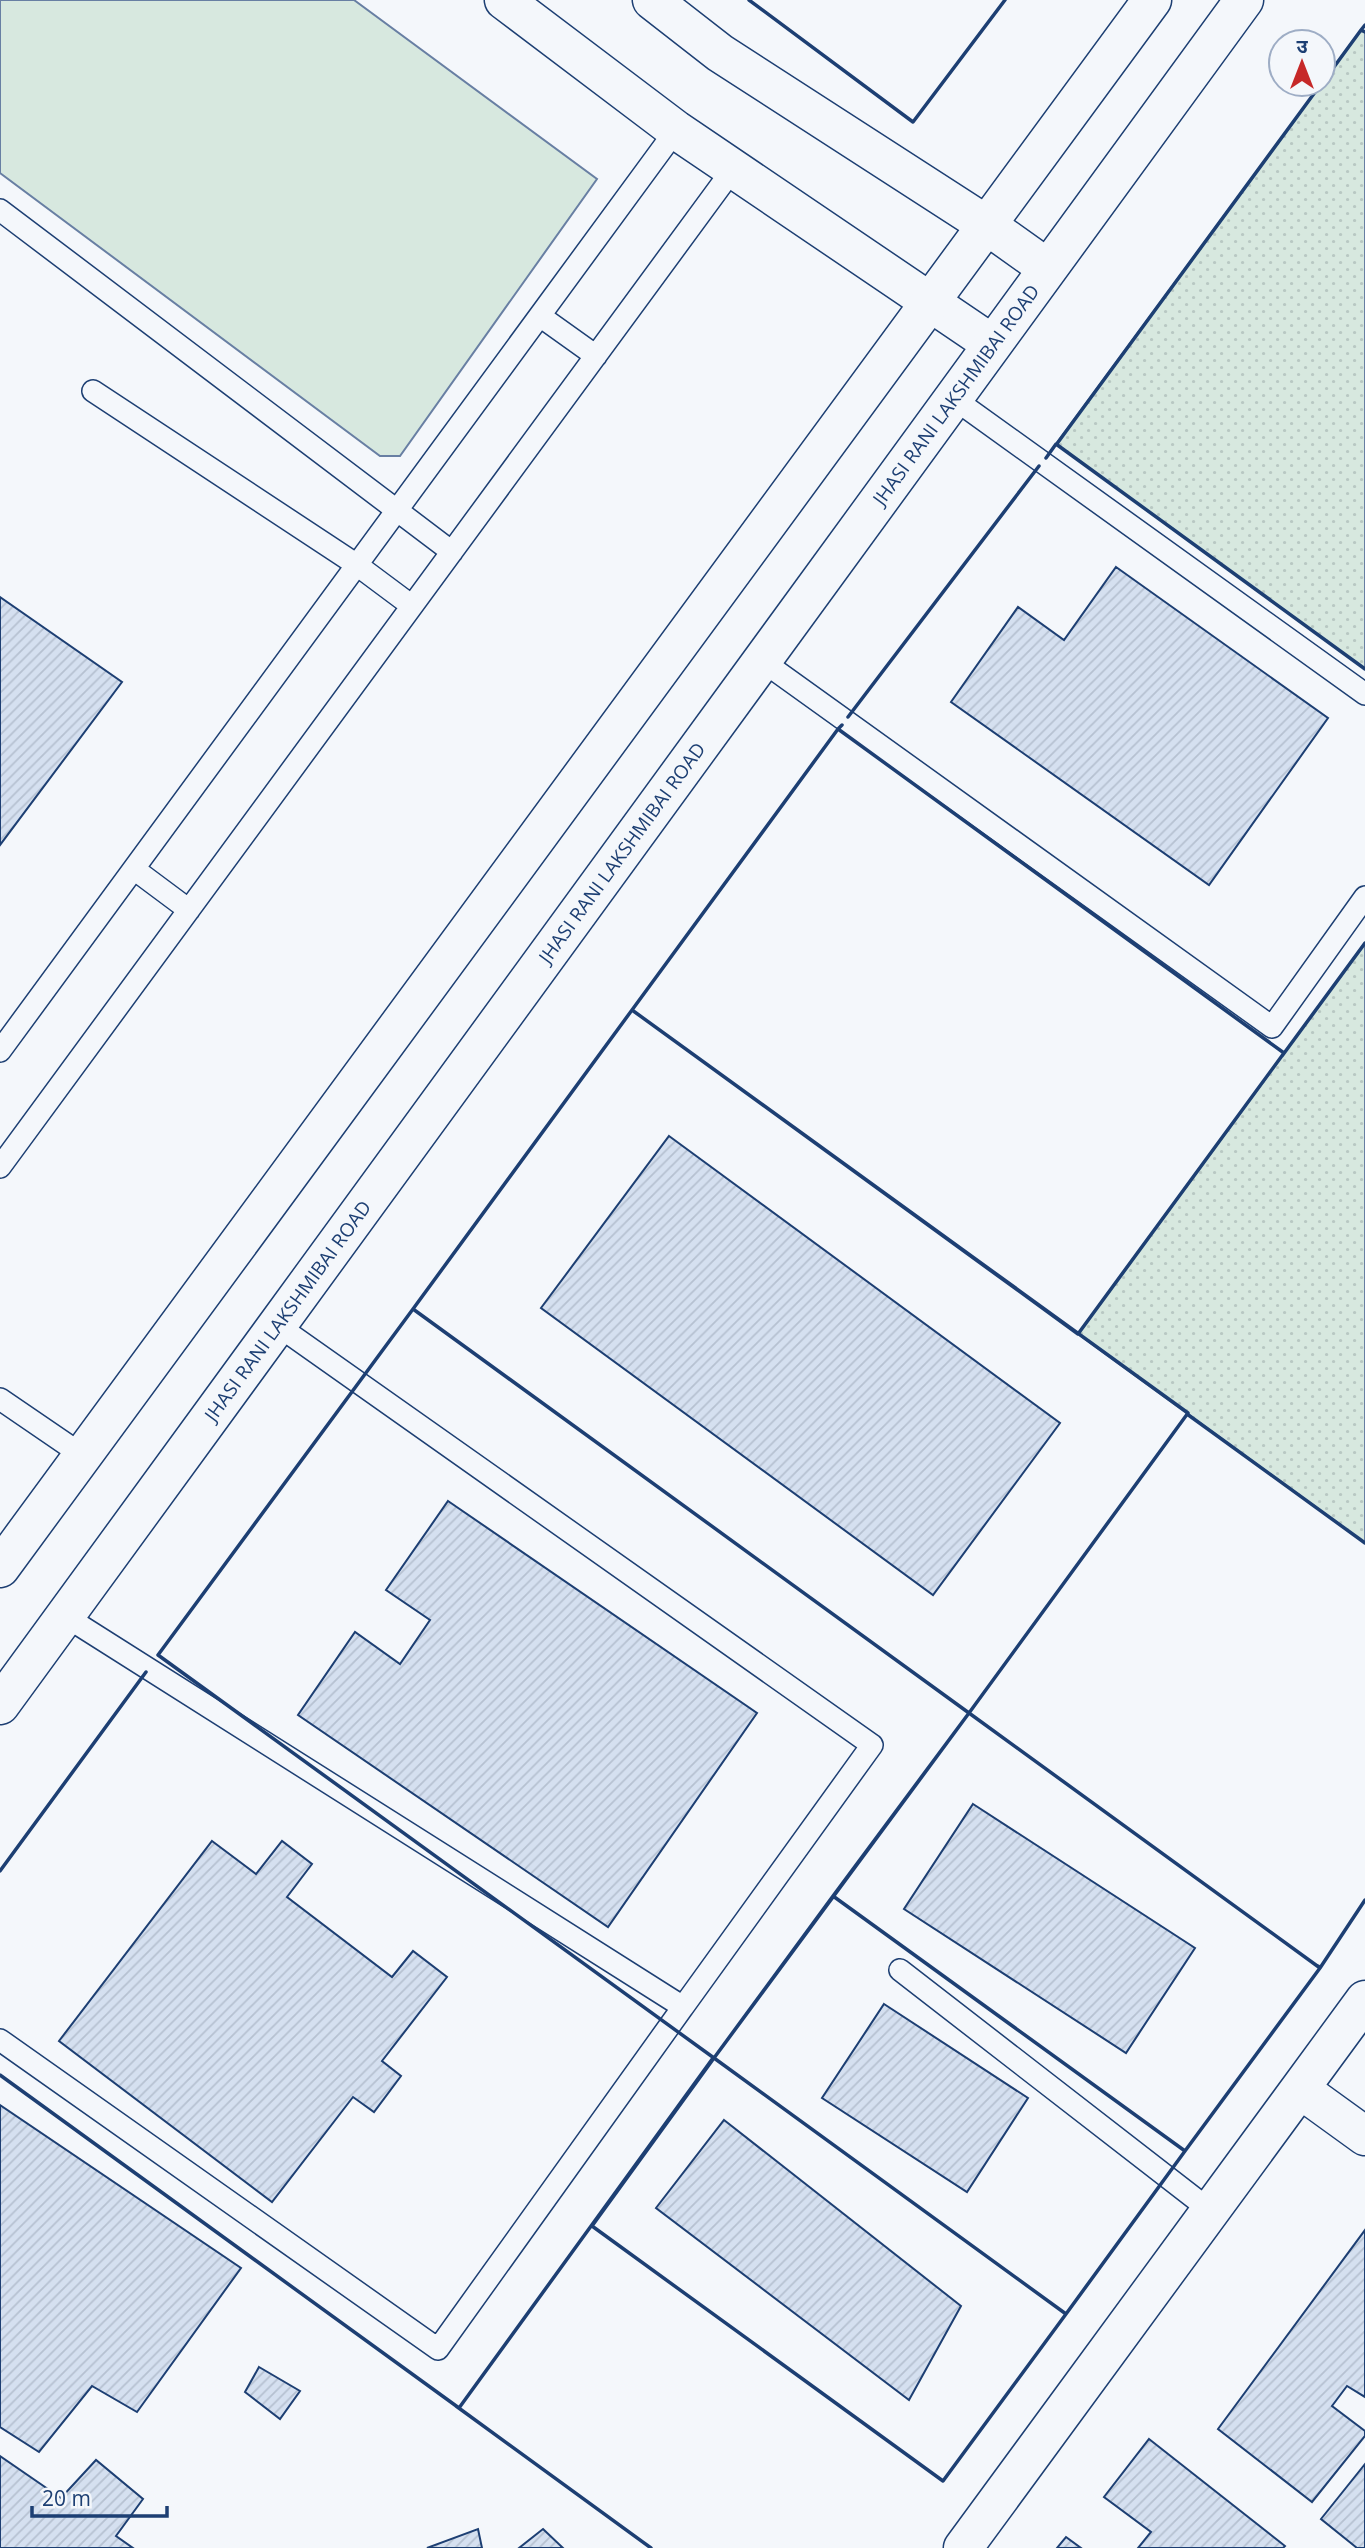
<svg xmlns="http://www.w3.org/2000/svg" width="1365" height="2548" font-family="'Open Sans','Noto Sans Devanagari',sans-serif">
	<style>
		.grass { fill: url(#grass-dots); stroke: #687fa3; stroke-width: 2 }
		.park { fill: #d7e8df; stroke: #687fa3; stroke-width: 2 }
		.building { fill: url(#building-hatch); stroke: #1d3f73; stroke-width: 2 }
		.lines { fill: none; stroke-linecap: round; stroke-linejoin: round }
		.service-casing { stroke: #1d3f73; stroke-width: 24 }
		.minor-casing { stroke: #1d3f73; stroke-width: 41 }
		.secondary-casing { stroke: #1d3f73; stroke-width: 41 }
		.service { stroke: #f4f7fb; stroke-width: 21 }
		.minor { stroke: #f4f7fb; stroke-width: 38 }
		.secondary { stroke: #f4f7fb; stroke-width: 38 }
		.wall { stroke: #1d3f73; stroke-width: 3.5 }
		.labels { text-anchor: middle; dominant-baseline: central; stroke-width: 5; stroke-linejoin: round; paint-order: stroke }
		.street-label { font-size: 19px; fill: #1d3f73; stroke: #f4f7fb }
	</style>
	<defs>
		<pattern id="grass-dots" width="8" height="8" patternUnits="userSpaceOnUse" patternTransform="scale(1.75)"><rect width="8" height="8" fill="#d7e8df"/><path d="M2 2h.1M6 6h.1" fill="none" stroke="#b8c8c3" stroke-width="1.8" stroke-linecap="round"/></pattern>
		<pattern id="building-hatch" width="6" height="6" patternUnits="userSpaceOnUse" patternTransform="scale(1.75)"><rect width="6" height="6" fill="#d5e0f0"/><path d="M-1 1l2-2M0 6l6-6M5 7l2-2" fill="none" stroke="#b6c1d1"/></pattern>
	</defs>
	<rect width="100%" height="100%" fill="#f4f7fb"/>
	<path class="grass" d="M1361 30 1365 32V669L1056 444Z
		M1365 943V1543L1078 1334Z"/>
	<path class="park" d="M0 0H354L597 179 400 456H380L0 173Z"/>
	<path class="building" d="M1116 567 1328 718 1209 885 951 702 1018 607 1064 640Z
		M0 597 122 682 0 845Z
		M669 1136 1060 1423 933 1595 541 1308Z
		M448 1501 757 1713 608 1927 298 1715 355 1632 400 1664 430 1620 386 1590Z
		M973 1804 1195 1948 1126 2053 904 1909Z
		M212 1841 256 1874 282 1841 312 1864 287 1897 392 1977 413 1951 447 1977 382 2061 401 2076 374 2112 353 2097 272 2202 59 2041Z
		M884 2004 1028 2098 967 2192 822 2098Z
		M0 2105 241 2268 137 2412 92 2386 39 2452 0 2427Z
		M724 2120 961 2306 909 2400 656 2208Z
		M1365 2230V2397L1347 2386 1332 2406 1365 2431V2436L1312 2502 1218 2429Z
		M259 2367 300 2391 280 2419 245 2392Z
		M1149 2439 1285 2546 1283 2548H1138L1151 2532 1104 2497Z
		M0 2456 61 2498 96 2460 143 2499 116 2536 133 2548H0Z
		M1365 2464V2548H1357L1321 2519Z
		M478 2529 482 2548H427Z
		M543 2529 563 2548H519Z
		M1066 2537 1081 2548H1057Z"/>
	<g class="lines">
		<g class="service-casing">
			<path id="service" d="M0 210 452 552
				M540 316 596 356
				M93 391 357 565 412 606
				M953 398 1365 694
				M761 660 1272 1027 1365 897
				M134 869 189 910
				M0 1051 676 130
				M0 1167 733 169
				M0 1399 82 1455
				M65 1616 683 2007 872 1745 277 1325
				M900 1970 1211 2211
				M0 2040 438 2349 683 2007"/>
		</g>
		<g class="minor-casing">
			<path id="minor" d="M504 0 676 130 992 344
				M652 0 720 53 988 226 1047 268
				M1300 2089 1365 2136
				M963 2548 1365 2000"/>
		</g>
		<g class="secondary-casing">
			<g id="secondary">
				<path d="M0 1568 1152 0"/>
				<path id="s1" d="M0 1705 1244 0"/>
			</g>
		</g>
		<use href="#service" class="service"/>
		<use href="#minor" class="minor"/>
		<use href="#secondary" class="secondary"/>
		<path class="wall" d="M749 0 913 122 1005 0
			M1323 82 1361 30 1365 32 1361 30 1365 25
			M1056 445 1321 84
			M1046 458 1056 444 1365 669
			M848 717 1039 466
			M838 729 1284 1053 1078 1334 632 1010 838 729 842 725
			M632 1010 1188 1413 969 1713 413 1309Z
			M1282 1056 1365 943
			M413 1309 969 1713 714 2058 158 1655Z
			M1187 1414 1365 1543
			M969 1713 1320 1968 1185 2151 833 1896Z
			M0 1871 146 1672
			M833 1896 1185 2151 1066 2314 714 2058Z
			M1318 1966 1320 1968 1365 1900
			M714 2058 1066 2314 943 2481 592 2226Z
			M0 2075 459 2408 713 2058
			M456 2406 651 2548"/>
	</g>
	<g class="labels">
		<g class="street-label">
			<text stroke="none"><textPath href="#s1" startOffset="1622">JHASI RANI LAKSHMIBAI ROAD</textPath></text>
			<text stroke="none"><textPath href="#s1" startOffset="1055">JHASI RANI LAKSHMIBAI ROAD</textPath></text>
			<text stroke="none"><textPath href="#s1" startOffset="488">JHASI RANI LAKSHMIBAI ROAD</textPath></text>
		</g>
	</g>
	<g transform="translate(1302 63)"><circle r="33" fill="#f4f7fb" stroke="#9eadc5" stroke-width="2"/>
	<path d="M0-5L12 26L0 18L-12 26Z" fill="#c62828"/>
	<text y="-10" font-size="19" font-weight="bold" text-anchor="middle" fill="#1d3f73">उ</text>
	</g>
	<path d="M32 2506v10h135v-10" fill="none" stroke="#1d3f73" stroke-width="3.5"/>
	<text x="42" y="2506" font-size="21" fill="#1d3f73" stroke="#f4f7fb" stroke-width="5" paint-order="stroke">20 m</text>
</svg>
